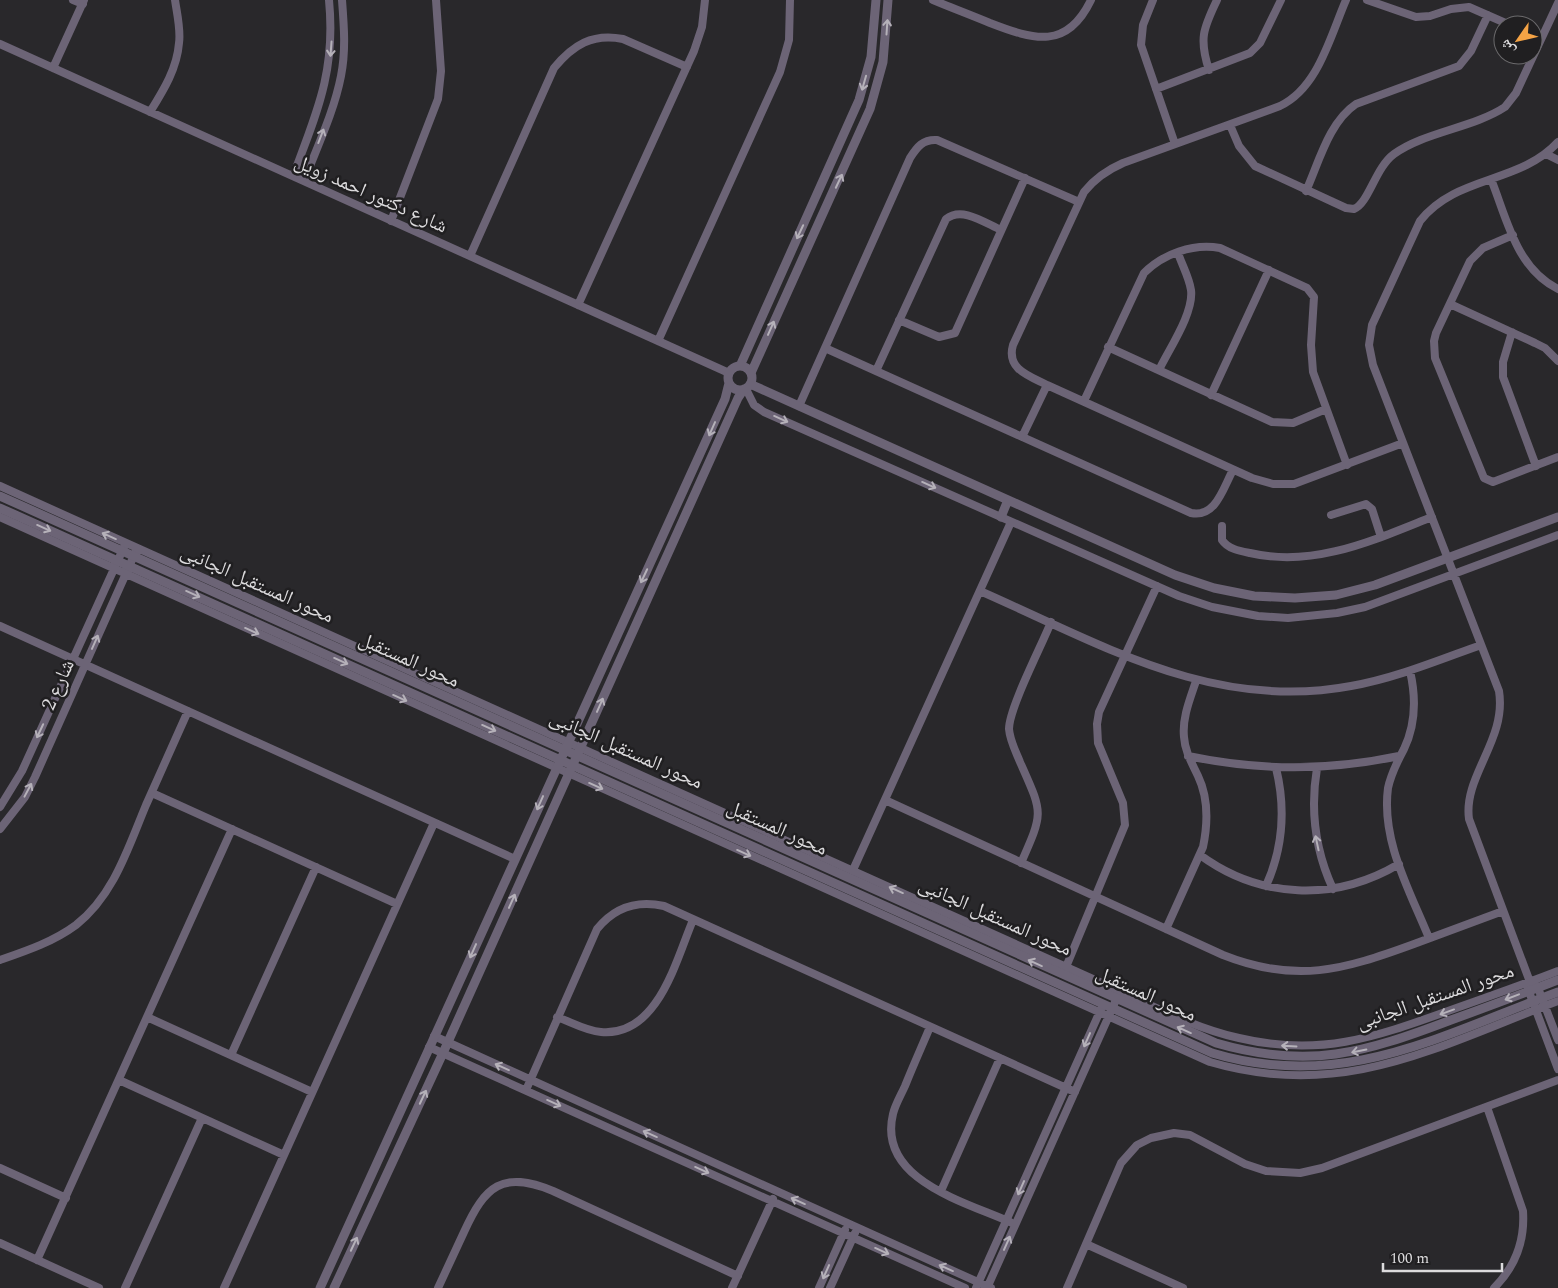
<svg xmlns="http://www.w3.org/2000/svg" width="1558" height="1288" font-family="Spectral,'Noto Naskh Arabic',serif">
	<style>
		.lines { fill: none; stroke-linecap: round; stroke-linejoin: round }
		.minor { stroke: #6c6476; stroke-width: 8 }
		.tertiary { stroke: #6c6476; stroke-width: 9 }
		.oneway { stroke: #b5b1b9 }
		.labels { text-anchor: middle; dominant-baseline: central; stroke-width: 5; stroke-linejoin: round; paint-order: stroke }
		.street-label { font-size: 20px; fill: #dcdbdd; stroke: #201f21 }
	</style>
	<rect width="100%" height="100%" fill="#29282b"/>
	<g class="lines">
		<path class="minor" d="M73 0 83 4
			M933 0C952 8 971 15 990 23 1034 40 1067 50 1091 0
			M1153 0 1143 25 1141 45 1175 144
			M1346 0C1330 37 1318 88 1280 106L1123 163C1107 170 1095 178 1084 192L1013 345C1006 369 1029 376 1047 385L1252 478 1273 484H1294L1403 443
			M1367 0 1416 17 1430 16 1451 9 1469 7 1510 25
			M0 44 729 373
			M53 68 84 0
			M1209 70C1199 39 1203 29 1217 0
			M1156 89 1250 53 1260 43 1281 0
			M150 112C163 91 177 69 179 43 181 30 177 14 175 0
			M1230 125 1239 146 1255 166 1346 208 1354 209C1369 203 1375 168 1394 154 1424 132 1473 128 1505 107L1516 93 1558 3
			M1558 142C1520 184 1456 175 1420 221L1372 325 1369 345 1373 365 1499 691C1507 740 1463 776 1469 819L1530 982 1528 989 1558 1069
			M1546 154 1558 160
			M293 176C317 112 336 71 329 0
			M1491 179C1507 219 1516 268 1558 289
			M304 181C317 147 334 112 341 76 346 51 344 26 342 0
			M1306 191C1319 162 1329 122 1356 104L1459 66 1471 51 1488 15
			M391 221 438 99 441 71 436 0
			M1513 235 1483 248 1470 261 1436 333 1434 341 1435 358 1484 478 1493 482 1558 457
			M470 256 554 68C573 45 592 33 623 39L687 67
			M1450 304 1535 343 1545 348 1558 361
			M578 305 694 51 702 27 705 0
			M899 320 939 337 955 333 1025 178
			M1512 332 1503 362V377L1536 466
			M658 341 780 72 789 40 790 0
			M1108 347 1272 422 1293 423 1326 409
			M825 348 1191 513C1216 518 1223 488 1233 470
			M1159 370C1169 349 1194 313 1191 290 1189 277 1182 265 1178 253
			M876 371 946 219C962 206 985 223 1001 230
			M746 389 754 405 764 412 1179 596 1212 607 1258 616 1288 618 1337 613 1365 607 1558 535
			M1211 395 1269 270
			M1084 401 1144 273C1163 254 1193 243 1220 248L1307 288 1314 297 1311 345 1313 372 1347 465
			M799 406 910 158C917 147 923 139 937 140L1079 202
			M1022 437 1047 385
			M0 486 1095 980C1142 1000 1189 1027 1239 1038 1319 1057 1373 1038 1448 1011 1485 998 1522 985 1558 971
			M1331 515 1366 504 1372 509 1381 537
			M0 517 1210 1062C1343 1101 1436 1047 1558 1001
			M1222 526V540C1228 549 1240 551 1250 553 1314 568 1374 540 1432 517
			M980 591C1101 644 1213 712 1351 686 1396 678 1439 660 1481 645
			M0 626 515 859
			M1410 671C1416 697 1416 724 1404 749 1397 762 1391 774 1388 788 1381 841 1410 891 1429 938
			M1188 756C1259 771 1329 771 1399 756
			M1317 768C1310 810 1315 850 1333 889
			M152 793 397 904
			M885 800 1223 955C1296 984 1343 970 1414 944 1444 933 1474 922 1503 911
			M0 807 22 771 124 547
			M0 829 25 797 35 777 136 551
			M1200 855C1260 899 1335 902 1399 864
			M1021 863C1044 811 1043 814 1020 762 1016 752 1010 741 1009 729 1009 708 1042 645 1051 622
			M853 870 1011 522
			M1266 886C1283 848 1286 809 1276 768
			M1166 929 1203 847C1208 823 1209 799 1198 776 1192 763 1185 752 1184 737 1182 718 1190 699 1196 681
			M0 960C26 951 53 942 76 925 114 895 128 848 146 805 160 773 174 742 188 711
			M1066 967 1125 825 1123 803 1098 743 1097 724 1099 712 1157 586
			M1534 983 1538 988 1558 1040
			M147 1017 312 1092
			M557 1017C571 1022 586 1031 601 1032 658 1037 676 960 693 920
			M930 1027C922 1046 913 1066 905 1086 901 1095 895 1105 893 1114 877 1180 966 1202 1010 1222
			M434 1036 991 1288
			M429 1047 965 1288
			M231 1055 316 867
			M119 1080 284 1155
			M526 1090 597 929C614 908 637 900 664 906L1075 1092
			M1487 1107 1523 1211C1525 1241 1515 1267 1494 1288
			M0 1168 66 1198
			M941 1191 1000 1058
			M0 1243 99 1288
			M1086 1244 1183 1288
			M37 1260 232 829
			M125 1288 202 1118
			M224 1288 434 823
			M438 1288C447 1269 455 1251 464 1232 485 1186 502 1170 553 1191L738 1276
			M732 1288 773 1199
			M819 1288 845 1230
			M830 1288 855 1233
			M976 1288 1101 1009
			M987 1288 1116 1000
			M1067 1288 1121 1163 1137 1145 1151 1138 1174 1133 1190 1135 1245 1164 1266 1171 1300 1173 1322 1168 1558 1080"/>
		<path class="tertiary" d="M728 378a12 12 0 1 1 24 0a12 12 0 1 1-24 0Z
			M740 366 859 100 871 57 876 0
			M751 373 870 109 883 62 888 0
			M750 384 1175 575 1214 588 1254 596 1295 598 1336 595 1375 585 1558 517
			M0 496 1216 1043C1309 1070 1364 1053 1451 1020 1487 1007 1522 994 1558 980
			M0 508 1212 1053C1342 1092 1439 1036 1558 992
			M1001 517 1008 500
			M320 1288 725 399 729 383
			M334 1288 443 1053 738 398 744 389"/>
	</g>
	<defs><path id="oneway-shaft" d="M-6 0H5M1.5-3L5.5 0L1.5 3" fill="none" stroke-width="1.6" stroke-linecap="round" stroke-linejoin="round" transform="scale(1.25)"/></defs>
	<g class="oneway">
		<use href="#oneway-shaft" transform="translate(887 27) rotate(-86)"/>
		<use href="#oneway-shaft" transform="translate(331 49) rotate(94)"/>
		<use href="#oneway-shaft" transform="translate(864 83) rotate(106)"/>
		<use href="#oneway-shaft" transform="translate(321 136) rotate(-69)"/>
		<use href="#oneway-shaft" transform="translate(839 181) rotate(-65)"/>
		<use href="#oneway-shaft" transform="translate(800 232) rotate(115)"/>
		<use href="#oneway-shaft" transform="translate(771 328) rotate(-66)"/>
		<use href="#oneway-shaft" transform="translate(781 419) rotate(24)"/>
		<use href="#oneway-shaft" transform="translate(712 429) rotate(114)"/>
		<use href="#oneway-shaft" transform="translate(929 485) rotate(24)"/>
		<use href="#oneway-shaft" transform="translate(44 528) rotate(24)"/>
		<use href="#oneway-shaft" transform="translate(109 536) rotate(-156)"/>
		<use href="#oneway-shaft" transform="translate(644 576) rotate(115)"/>
		<use href="#oneway-shaft" transform="translate(193 594) rotate(24)"/>
		<use href="#oneway-shaft" transform="translate(252 631) rotate(24)"/>
		<use href="#oneway-shaft" transform="translate(95 642) rotate(-66)"/>
		<use href="#oneway-shaft" transform="translate(341 661) rotate(24)"/>
		<use href="#oneway-shaft" transform="translate(400 698) rotate(24)"/>
		<use href="#oneway-shaft" transform="translate(600 705) rotate(-66)"/>
		<use href="#oneway-shaft" transform="translate(489 728) rotate(24)"/>
		<use href="#oneway-shaft" transform="translate(40 731) rotate(115)"/>
		<use href="#oneway-shaft" transform="translate(596 786) rotate(24)"/>
		<use href="#oneway-shaft" transform="translate(28 790) rotate(-62)"/>
		<use href="#oneway-shaft" transform="translate(540 803) rotate(114)"/>
		<use href="#oneway-shaft" transform="translate(1317 843) rotate(-102)"/>
		<use href="#oneway-shaft" transform="translate(744 853) rotate(24)"/>
		<use href="#oneway-shaft" transform="translate(896 890) rotate(-156)"/>
		<use href="#oneway-shaft" transform="translate(512 901) rotate(-66)"/>
		<use href="#oneway-shaft" transform="translate(473 951) rotate(114)"/>
		<use href="#oneway-shaft" transform="translate(1035 963) rotate(-156)"/>
		<use href="#oneway-shaft" transform="translate(1512 997) rotate(159)"/>
		<use href="#oneway-shaft" transform="translate(1447 1012) rotate(160)"/>
		<use href="#oneway-shaft" transform="translate(1184 1030) rotate(-156)"/>
		<use href="#oneway-shaft" transform="translate(1087 1040) rotate(114)"/>
		<use href="#oneway-shaft" transform="translate(1289 1046) rotate(-177)"/>
		<use href="#oneway-shaft" transform="translate(1359 1051) rotate(169)"/>
		<use href="#oneway-shaft" transform="translate(502 1067) rotate(-156)"/>
		<use href="#oneway-shaft" transform="translate(423 1097) rotate(-65)"/>
		<use href="#oneway-shaft" transform="translate(554 1103) rotate(24)"/>
		<use href="#oneway-shaft" transform="translate(650 1134) rotate(-156)"/>
		<use href="#oneway-shaft" transform="translate(702 1170) rotate(24)"/>
		<use href="#oneway-shaft" transform="translate(1021 1188) rotate(114)"/>
		<use href="#oneway-shaft" transform="translate(798 1201) rotate(-156)"/>
		<use href="#oneway-shaft" transform="translate(1007 1243) rotate(-66)"/>
		<use href="#oneway-shaft" transform="translate(354 1244) rotate(-65)"/>
		<use href="#oneway-shaft" transform="translate(882 1251) rotate(24)"/>
		<use href="#oneway-shaft" transform="translate(946 1268) rotate(-156)"/>
		<use href="#oneway-shaft" transform="translate(826 1272) rotate(114)"/>
	</g>
	<g class="labels">
		<g class="street-label">
			<text transform="translate(371 194) rotate(24)">شارع دكتور احمد زويل</text>
			<text transform="translate(257 584) rotate(24)">محور المستقبل الجانبى</text>
			<text transform="translate(409 660) rotate(24)">محور المستقبل</text>
			<text transform="translate(58 685) rotate(-66)">شارع 2</text>
			<text transform="translate(626 750) rotate(24)">محور المستقبل الجانبى</text>
			<text transform="translate(777 828) rotate(24)">محور المستقبل</text>
			<text transform="translate(995 917) rotate(24)">محور المستقبل الجانبى</text>
			<text transform="translate(1146 994) rotate(24)">محور المستقبل</text>
			<text transform="translate(1435 997) rotate(-19)">محور المستقبل الجانبى</text>
		</g>
	</g>
	<g transform="translate(1518 40) rotate(236)"><circle r="24" fill="#201f21" stroke="#6b6a6c"/>
	<path d="M0-4L9 19L0 12L-9 19Z" fill="#f5a345"/>
	<text y="-8" font-size="14" font-weight="bold" text-anchor="middle" fill="#dcdbdd">ش</text>
	</g>
	<path d="M1383 1263v8h119v-8" fill="none" stroke="#dcdbdd" stroke-width="2.5"/>
	<text x="1390" y="1263" font-size="15" fill="#dcdbdd" stroke="#201f21" stroke-width="4" paint-order="stroke">100 m</text>
</svg>
